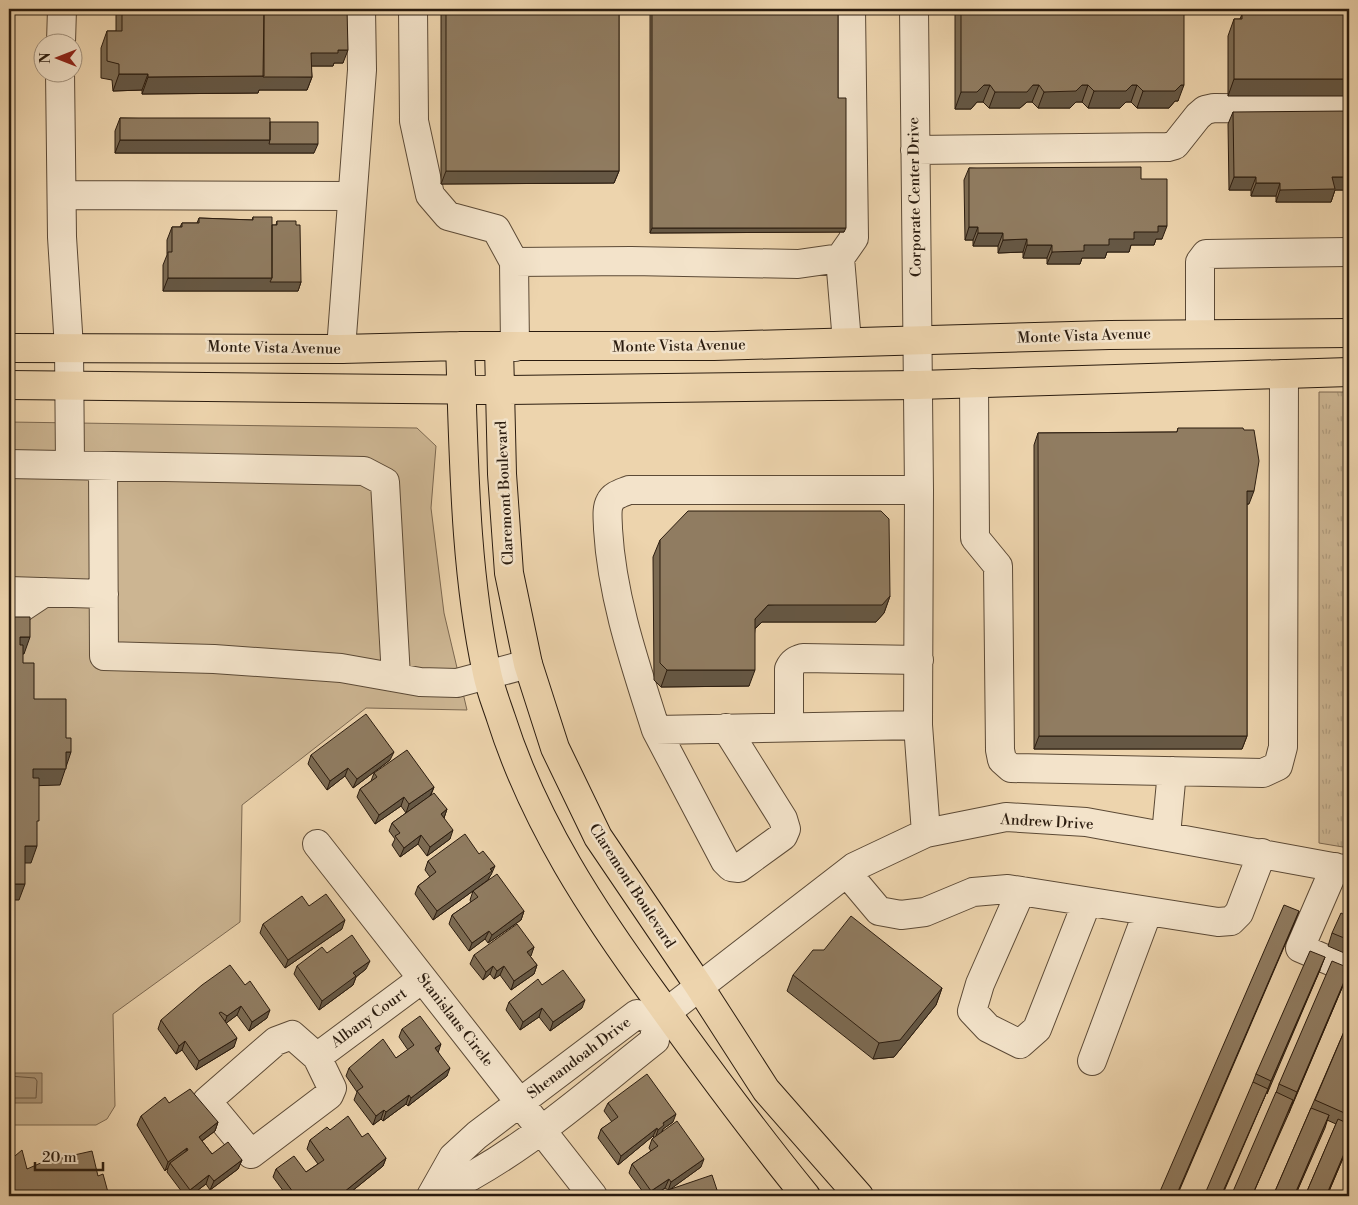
<svg xmlns="http://www.w3.org/2000/svg" width="1358" height="1205" font-family="'Libre Bodoni',serif">
	<style>
		.grass { fill: url(#grass-tufts); stroke: #7c6850 }
		.park { fill: #ccb592; stroke: #7c6850 }
		.water { fill: #ab9577; stroke: #78654d }
		.lines { fill: none; stroke-linecap: round; stroke-linejoin: round }
		.shore { stroke: #6b5843; stroke-width: 1 }
		.minor-casing { stroke: #5c4a36; stroke-width: 30 }
		.major-casing { stroke: #2b1c0f; stroke-width: 30 }
		.minor { stroke: #f3e3ca; stroke-width: 28 }
		.major { stroke: #edd4ad; stroke-width: 28 }
		.wall { fill: #7c6b53; stroke: #2b1c0f }
		.shaded-wall { fill: #655744; stroke: #2b1c0f }
		.building { fill: #907c61; stroke: #2b1c0f }
		.labels { text-anchor: middle; dominant-baseline: central; stroke-width: 5; stroke-linejoin: round; paint-order: stroke }
		.street-label { font-size: 15px; fill: #2b1c0f; stroke: #f3e3ca }
	</style>
	<defs>
		<pattern id="grass-tufts" width="24" height="20" patternUnits="userSpaceOnUse" patternTransform="scale(1.25)"><rect width="24" height="20" fill="#ccb592"/><path d="M3 7l-1-3M5 7V3M7 7l1-3M15 17l-1-3M17 17v-4M19 17l1-3" fill="none" stroke="#af9b7d"/></pattern>
	</defs>
	<rect width="100%" height="100%" fill="#edd4ad"/>
	<filter id="stains"><feTurbulence type="fractalNoise" baseFrequency=".004" numOctaves="4"/><feColorMatrix values="0 0 0 0 .2 0 0 0 0 .09 0 0 0 0 .02 0 0 0 .5 -.17"/></filter>
	<radialGradient id="worn" r=".72"><stop offset=".6" stop-color="#630" stop-opacity="0"/><stop offset="1" stop-color="#630" stop-opacity=".3"/></radialGradient>
	<path class="grass" d="M1319 392H1349V848L1319 843Z"/>
	<path class="park" d="M9 422 417 428 436 446 431 508 444 613 467 710 366 708 242 805 240 922 113 1014 115 1106 107 1119 96 1125H9Z"/>
	<path class="water" d="M9 934H14L12 1073H42V1103H9Z"/>
	<g class="lines">
		<path class="shore" d="M9 1076 35 1078 37 1081 36 1098H9"/>
		<g class="minor-casing">
			<path id="minor" d="M413 9 414 121 430 195 448 216 496 229 514 262 515 347
				M914 9 919 490 918 725 926 833
				M61 42 62 9
				M60 72 62 237 69 348 70 465
				M915 150 1168 147 1175 145 1198 116 1205 110 1214 108 1349 109
				M62 195 351 196
				M840 258 847 342
				M514 262 631 261 798 264 840 258 854 238 851 9
				M1200 334V262L1206 254 1349 252
				M341 349 362 70 361 9
				M974 383 975 538 998 566 1000 750 1002 760 1011 768 1263 773 1278 766 1283 747 1284 374
				M9 464 364 471 385 482 396 677
				M103 466 104 656 214 659 341 668 420 682 457 683 528 664
				M9 591 104 594
				M9 616 45 592
				M918 725 656 730C635 664 612 598 608 529 608 521 606 509 610 502 613 495 622 493 629 490H919
				M789 727V669C792 662 796 660 803 658L919 660
				M656 730 725 861 731 867 739 868 783 836 786 829 783 819 726 728
				M1166 835 1172 771
				M317 844 593 1196
				M1335 867 1300 948 1349 969
				M847 873 879 911 901 915 925 912 973 892 1008 889 1218 922 1231 921 1239 913 1262 853
				M1021 891 980 984 972 1011 988 1028 1020 1044 1037 1029 1087 902
				M655 1021 854 867 926 833 1006 817 1086 822 1349 870
				M317 1057 332 1088 329 1095 251 1154 207 1101 276 1041 292 1035 317 1057 422 979
				M1092 1061 1148 911
				M431 1196 453 1157 477 1135 637 1014 655 1021
				M432 1196C515 1159 584 1096 655 1040V1021"/>
		</g>
		<g class="major-casing">
			<path id="major" d="M460 346C464 455 464 566 487 673 490 688 496 703 501 718 534 822 593 912 657 999 705 1066 754 1132 806 1196
				M499 347 502 474 509 573 528 664 555 748 598 837 699 986 766 1090 859 1196
				M9 348 341 349 460 346H714L1109 335 1349 333
				M9 385 500 390 918 385 1349 372"/>
		</g>
		<use href="#minor" class="minor"/>
		<use href="#major" class="major"/>
	</g>
	<path class="wall" d="M116 9H347L343 63H334L333 66H311L312 77 307 90H259L258 93 142 94V90L113 91 112 80 101 78V48L107 31H116Z
		M441 9H619V171L614 183 441 184Z
		M650 9H838V98L844 232 650 233Z
		M955 9H1184L1178 101H1175L1169 108H1137L1131 102H1126L1120 108H1088L1082 102H1076L1070 108H1038L1032 102H1027L1020 108H989L983 102H977L971 109H955Z
		M1254 9H1333L1228 96V36L1234 19H1240L1242 14H1253Z
		M1233 112 1349 190H1335L1331 202H1276V196H1251V190H1229L1228 124Z
		M120 118 270 122 314 153H115V131Z
		M969 168 1141 179 1162 239H1156L1154 245H1131L1129 252H1107L1105 258H1082L1080 264H1047V258H1023V252L998 253V246H973V240H965L964 180Z
		M253 217 272 225H276L277 221 301 282 298 291H163V265L167 255V240L172 227H180L182 223H197L199 218 252 220Z
		M1178 428 1249 504H1247V736L1242 749H1034V445L1038 433 1177 432Z
		M660 540 890 596 884 613 876 622H762L755 629 749 686 661 687 654 680 653 557Z
		M311 755 390 760 353 788 345 776 327 790 308 764Z
		M374 773 434 787 431 795 447 809 444 818 450 839 427 856 418 844 400 857 392 845 395 839 389 831 392 823 406 813 401 806 375 824 357 797 360 789 371 781Z
		M428 861 491 875 490 876 488 880 433 920 415 894 418 886 430 877 425 870Z
		M473 891 524 911 521 920 488 943 485 939 469 951 449 924 452 915 471 902 470 900Z
		M309 906 342 929 285 968 260 933 263 924Z
		M1349 917V955L1328 946 1332 933Z
		M534 947 530 956 537 965 534 974 511 990 500 975 494 979 490 974 483 980 470 964 474 955Z
		M327 953 366 969 356 977 353 985 319 1010 294 974 297 966Z
		M1320 970 1266 1093 1263 1101 1253 1082 1256 1074Z
		M1349 970 1345 981 1289 1113 1276 1093 1279 1084Z
		M793 975 942 988 936 1005 894 1057 873 1059 787 991Z
		M245 985 267 1018 249 1031 237 1015 226 1023 234 1047 196 1070 182 1050 176 1054 158 1029 161 1020Z
		M542 985 582 1008 550 1031 539 1017 520 1030 506 1010 509 1002Z
		M1349 1020V1144L1327 1196H1305L1336 1124 1327 1120 1295 1196H1273Z
		M402 1029 438 1051 447 1076 408 1106 406 1104 383 1121 381 1119 373 1125 354 1100 357 1092 346 1076 349 1068 396 1058 408 1050 399 1037Z
		M169 1103 218 1122 215 1131 202 1141 212 1154 242 1160 238 1169 210 1190 206 1184 190 1196H185L167 1172 168 1168 165 1171 137 1125 141 1116Z
		M608 1103 673 1122 663 1129 662 1132 701 1167 669 1190 719 1196H666L668 1190 665 1188 653 1196H646L629 1173 632 1164 651 1151 649 1148 652 1139 654 1137 653 1136 618 1165 598 1138 601 1129 612 1122 604 1111Z
		M330 1130 362 1137 386 1158 383 1166 346 1196H287L273 1177 276 1169 306 1172 318 1164 307 1149 310 1140Z
		M9 1161 27 1169 98 1176 109 1196H9Z"/>
	<path class="shaded-wall" d="M338 50H348L343 63H334L333 66H307L311 53Z
		M119 74H148L142 90 113 91Z
		M264 76 312 77 307 90H259L258 93 142 94 148 77Z
		M1234 79H1349V96H1228Z
		M984 85H990L983 102H977L971 109H955L961 92Z
		M1033 85H1039L1032 102H1027L1020 108H989L995 92Z
		M1082 85H1088L1082 102H1076L1070 108H1038L1044 92Z
		M1132 85H1137L1131 102H1126L1120 108H1088L1094 91Z
		M1181 85H1184L1178 101H1175L1169 108H1137L1143 91Z
		M120 140H270L318 144 314 153H115Z
		M446 171H619L614 183 441 184Z
		M1234 177H1256L1251 190H1229Z
		M1332 177H1349V190H1335L1331 202H1276L1280 190Z
		M1256 183H1280L1276 196H1251Z
		M1158 226H1167L1162 239H1156L1154 245H1131L1129 252H1107L1105 258H1082L1080 264H1047L1052 252 1084 245Z
		M969 227H978L973 240H965Z
		M652 228H846L844 232 650 233Z
		M978 233H1003L998 246H973Z
		M1027 239 1023 252 998 253 1003 240Z
		M1027 245H1052L1047 258H1023Z
		M168 278H272L301 282 298 291H163Z
		M1247 491H1254L1249 504H1242Z
		M890 596 884 613 876 622H762L748 635 755 619 768 605Z
		M20 637H30L24 654H14Z
		M667 670H755L749 686 661 687Z
		M1039 736H1247L1242 749H1034Z
		M66 752H71L60 785 27 786 33 769Z
		M394 752 390 760 353 788 357 779Z
		M348 768 345 776 327 790 330 781Z
		M434 787 430 796 406 813 409 804Z
		M404 797 401 806 375 824 379 815Z
		M447 809 444 818 441 814Z
		M453 830 450 839 427 856 430 847Z
		M421 835 418 844 400 857 404 848Z
		M25 846H37L31 863H19Z
		M495 866 491 875 490 876 488 880 433 920 437 911Z
		M9 884H25L19 900H9Z
		M524 911 521 920 488 943 492 935Z
		M1299 911 1294 924 1177 1196H1176Z
		M345 920 342 929 285 968 288 960Z
		M489 931 485 939 469 951 472 943Z
		M534 947 531 956 524 960 527 952Z
		M1325 957 1320 970 1267 1094 1271 1081Z
		M370 961 366 969 356 977 353 985 319 1010 322 1001 353 973Z
		M537 965 534 974 511 990 514 981Z
		M493 966 490 974 483 980 486 972Z
		M504 966 500 975 494 979 497 971Z
		M1349 970 1345 981 1292 1105 1297 1092Z
		M942 988 936 1005 894 1057 873 1059 879 1043Z
		M585 1000 582 1008 550 1031 553 1022Z
		M241 1006 237 1015 224 1025 227 1016Z
		M542 1008 539 1017 520 1030 523 1022Z
		M270 1010 267 1018 249 1031 252 1022Z
		M237 1038 234 1047 196 1070 199 1061Z
		M185 1041 182 1050 176 1054 179 1046Z
		M441 1044 438 1053 435 1048Z
		M450 1068 447 1076 408 1106 411 1098Z
		M1268 1089 1263 1101 1222 1196H1221Z
		M409 1095 406 1104 383 1121 386 1112Z
		M1293 1100 1289 1113 1252 1196Z
		M384 1110 381 1119 373 1125 376 1116Z
		M676 1114 673 1122 663 1129 661 1134 655 1139 658 1130 663 1123Z
		M1329 1115 1325 1128 1295 1196H1294Z
		M218 1122 215 1131 195 1146 199 1137Z
		M657 1128 653 1136 618 1165 621 1156Z
		M1349 1142V1144L1327 1196H1326Z
		M187 1148 184 1157 170 1163 168 1168 165 1171 168 1162Z
		M386 1158 383 1166 346 1196H341L344 1192Z
		M704 1159 701 1167 668 1191 671 1182Z
		M242 1160 238 1169 210 1190 214 1181Z
		M209 1175 206 1184 190 1196H188L190 1190Z
		M669 1179 665 1188 653 1196H649L651 1191Z
		M85 1193 84 1196H73Z"/>
	<path class="building" d="M122 9H264V76L148 77V74H119V64L107 61V31H122Z
		M264 9H347L348 50H338V53H311L312 77H263Z
		M446 9H619V171H446Z
		M652 9H838V98H846V228H652Z
		M961 9H1184V85H1181L1175 91H1143L1137 85H1132L1126 91H1094L1088 85H1082L1076 91 1044 92 1039 85H1033L1027 92H995L990 85H984L977 92H961Z
		M1255 9H1333V13H1349V79H1234V19H1242V14H1255Z
		M1349 111V177H1332L1335 189 1280 190V183H1256V177H1234L1233 112Z
		M120 118H270V140H120Z
		M270 122H318V144H269L270 140Z
		M1141 167V179H1167V226H1158V232H1134V239H1109V245H1084V251L1052 252V245H1027V239L1003 240V233H978V227H969V168Z
		M253 217H272V278H168V252H172V227H182V223H199V218L253 220Z
		M277 221H296V225H300L301 282H270L272 278V225H277Z
		M1178 428H1243L1244 430H1254L1259 461 1254 491H1247V736H1039L1038 433 1177 432Z
		M688 511H881L889 519 890 596 882 605H768L755 619V670H667L660 663V540Z
		M9 617H30V637H20V645H23V663H34V699H66V738H71V752H66V769H33V778H39V821H37V846H25V884H9Z
		M366 714 394 752 357 779 348 768 330 781 311 755Z
		M407 750 434 787 409 804 404 797 379 815 360 789 377 777 374 773Z
		M434 793 447 809 441 814 453 830 430 847 421 835 404 848 395 836 400 833 392 823Z
		M465 834 479 854 483 851 495 866 490 869 492 871 437 911 418 886 436 872 428 861Z
		M497 874 524 911 492 935 489 931 472 943 452 915 478 897 473 891Z
		M326 894 345 920 288 960 263 924 302 896 309 906Z
		M1284 905 1299 911 1176 1196H1158Z
		M1341 913 1349 917V940L1332 933Z
		M851 916 942 988 900 1040 879 1043 793 975 813 950H824Z
		M517 924 534 947 527 952 537 965 514 981 504 966 497 971 493 966 486 972 474 955Z
		M352 935 370 961 353 973 356 976 322 1001 297 966 322 947 327 953Z
		M1310 951 1325 957 1271 1081 1256 1074Z
		M1332 961 1349 968V970L1297 1092 1279 1084Z
		M230 965 245 985 250 981 270 1010 252 1022 241 1006 227 1016 221 1012 219 1013 237 1038 199 1061 185 1041 179 1046 161 1020 202 985Z
		M563 970 585 1000 553 1022 542 1008 523 1022 509 1002 538 979 542 985Z
		M420 1016 441 1044 435 1048 450 1068 411 1098 409 1095 386 1112 384 1110 376 1116 357 1091 363 1087 349 1068 383 1039 396 1058 414 1045 402 1029Z
		M1349 1020V1115L1315 1100Z
		M647 1074 676 1114 663 1123 664 1125 658 1130 657 1128 621 1156 601 1129 618 1117 608 1103Z
		M1253 1082 1268 1089 1221 1196H1204Z
		M190 1089 218 1122 199 1137 212 1154 228 1142 242 1160 214 1181 209 1175 190 1190 170 1163 188 1150 187 1148 168 1162 141 1116 165 1097 169 1103Z
		M1276 1092 1293 1100 1252 1196H1231Z
		M1311 1108 1329 1115 1294 1196H1273Z
		M348 1116 362 1137 368 1133 386 1158 344 1192 345 1193 341 1196H304L302 1193 296 1196 276 1169 294 1156 306 1172 324 1160 310 1140 327 1127 330 1130Z
		M1338 1119 1349 1124V1142L1326 1196H1305Z
		M677 1121 704 1159 671 1182 669 1179 651 1191 632 1164 658 1146 652 1139Z
		M22 1150 27 1169 43 1162 92 1151 98 1176 103 1174 109 1196H86L85 1193 73 1196H11L9 1185V1161Z
		M712 1175 719 1196H670L668 1190Z"/>
	<g class="labels">
		<g class="street-label">
			<text transform="translate(915 197) rotate(-91)">Corporate Center Drive</text>
			<text transform="translate(1084 336) rotate(-2)">Monte Vista Avenue</text>
			<text transform="translate(679 346) rotate(-1)">Monte Vista Avenue</text>
			<text transform="translate(274 348) rotate(1)">Monte Vista Avenue</text>
			<text transform="translate(505 493) rotate(-93)">Claremont Boulevard</text>
			<text transform="translate(1047 822) rotate(3)">Andrew Drive</text>
			<text transform="translate(632 886) rotate(57)">Claremont Boulevard</text>
			<text transform="translate(369 1018) rotate(-36)">Albany Court</text>
			<text transform="translate(455 1020) rotate(52)">Stanislaus Circle</text>
			<text transform="translate(579 1058) rotate(-37)">Shenandoah Drive</text>
		</g>
	</g>
	<rect width="1358" height="1205" fill="none" stroke="#edd4ad" stroke-width="30"/>
	<rect x="10" y="10" width="1338" height="1185" fill="none" stroke="#2b1c0f" stroke-width="2.5"/>
	<rect x="15" y="15" width="1328" height="1175" fill="none" stroke="#2b1c0f"/>
	<g transform="translate(58 58) rotate(270)"><circle r="24" fill="#f3e3ca" stroke="#a3937f"/>
	<path d="M0-4L9 19L0 12L-9 19Z" fill="#8f2418"/>
	<text y="-8" font-size="14" font-weight="bold" text-anchor="middle" fill="#2b1c0f">N</text>
	</g>
	<path d="M35 1162v8h68v-8" fill="none" stroke="#2b1c0f" stroke-width="2.5"/>
	<text x="42" y="1162" font-size="15" fill="#2b1c0f" stroke="#f3e3ca" stroke-width="4" paint-order="stroke">20 m</text>
	<rect width="100%" height="100%" filter="url(#stains)"/>
	<rect width="100%" height="100%" fill="url(#worn)"/>
</svg>
